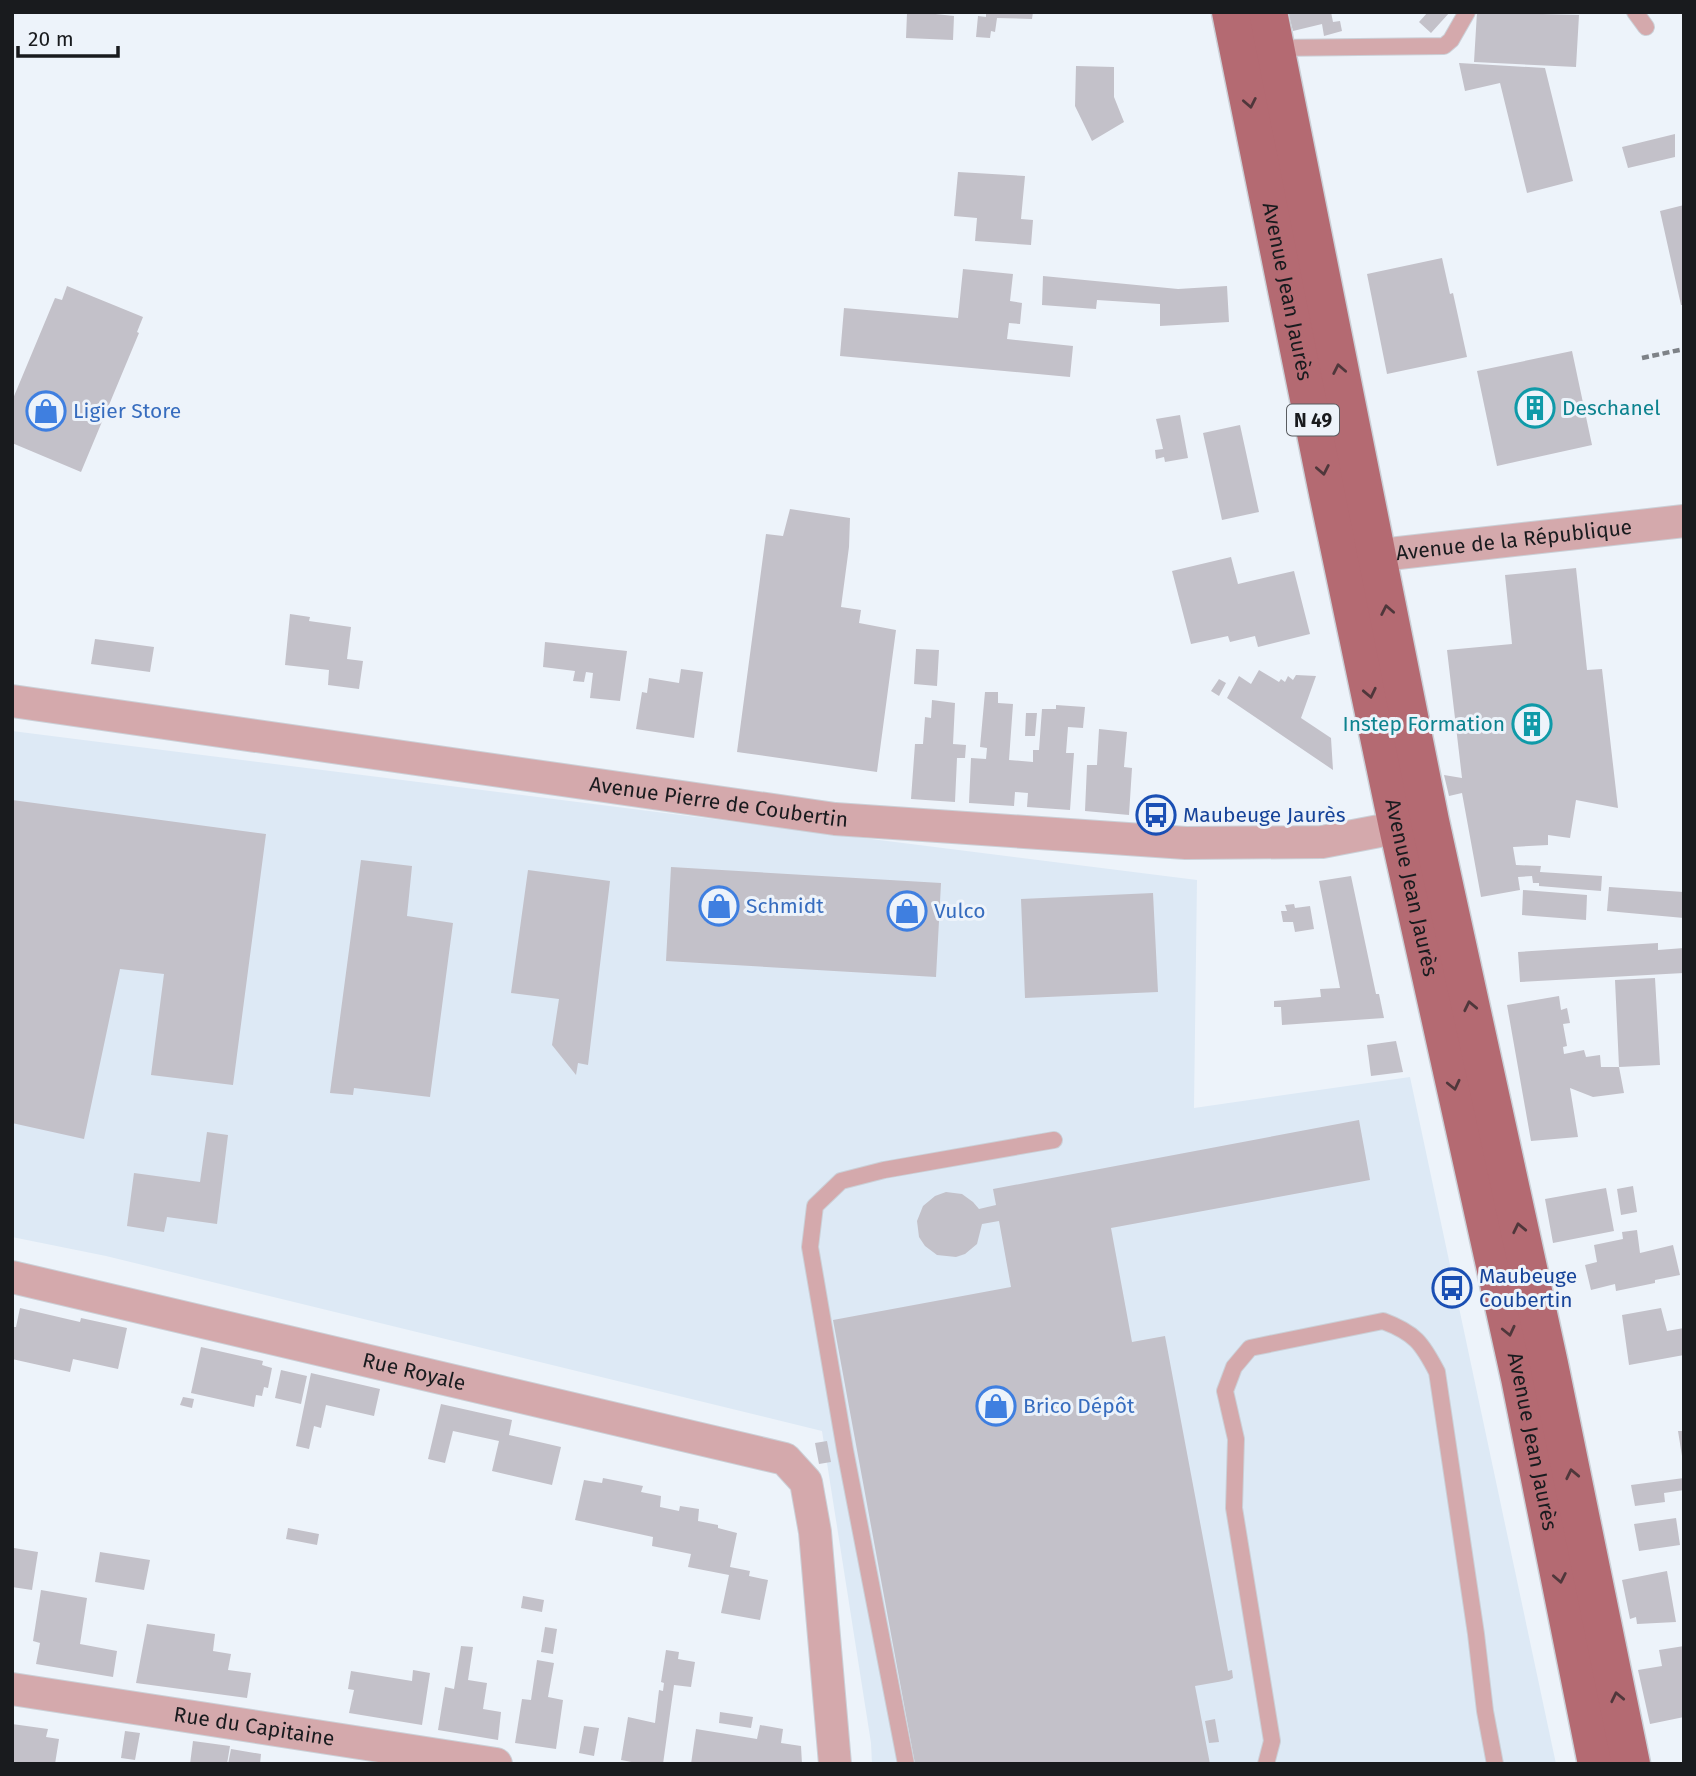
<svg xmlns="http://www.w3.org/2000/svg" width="1696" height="1776" font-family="'Fira Sans',sans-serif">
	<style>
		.built { fill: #dde9f5 }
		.building { fill: #c3c1c9 }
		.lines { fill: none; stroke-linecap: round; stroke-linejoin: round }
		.service-casing { stroke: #cbd0d7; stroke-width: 18 }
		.minor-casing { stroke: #cbd0d7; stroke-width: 34 }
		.primary-casing { stroke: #cbd0d7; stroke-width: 41 }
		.path { stroke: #7e8287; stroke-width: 4.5; stroke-dasharray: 7 3.5; stroke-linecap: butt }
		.service { stroke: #d4a9ac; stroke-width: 16 }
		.minor { stroke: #d4a9ac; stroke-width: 32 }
		.primary { stroke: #b46a72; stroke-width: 38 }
		.oneway { stroke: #4f373b }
		.labels { text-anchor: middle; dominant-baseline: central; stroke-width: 6; stroke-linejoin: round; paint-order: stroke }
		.shield { fill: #edf3fa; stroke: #595c60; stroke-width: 2 }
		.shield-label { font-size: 19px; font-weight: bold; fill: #191b1e }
		.street-label { font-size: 21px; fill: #191b1e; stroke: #edf3fa }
		.culture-label { font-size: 21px; fill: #0d838f; stroke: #edf3fa; text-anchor: start }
		.shop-label { font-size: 21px; fill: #366cbe; stroke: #edf3fa; text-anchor: start }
		.transit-label { font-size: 21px; fill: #164399; stroke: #edf3fa; text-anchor: start }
	</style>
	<rect width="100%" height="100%" fill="#edf3fa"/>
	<path class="built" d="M12 731 1197 880 1194 1108 1410 1077 1556 1764H872L871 1743 822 1431 106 1256 12 1237Z"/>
	<path class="building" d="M917 12 954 16 953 40 906 38 907 13Z
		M986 12H1033L1032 19 997 18 995 32 991 31 990 38 976 37 978 16 986 17Z
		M1288 12H1331L1333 22 1340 21 1342 31 1324 36 1322 24 1293 31Z
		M1428 12H1450L1431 33 1419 22Z
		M1477 12 1579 15 1576 67 1474 62Z
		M1459 63 1545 68 1573 181 1527 193 1500 83 1465 91Z
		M1076 66 1114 67V97L1124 122 1092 141 1075 106Z
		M1675 134V157L1628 168 1622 147Z
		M958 172 1025 176 1021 219 1033 220 1031 245 975 241 977 218 954 216Z
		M1684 205V305H1681L1660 211Z
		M1442 258 1450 294 1453 293 1467 357 1387 374 1367 274Z
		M963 269 1013 274 1010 301 1022 303 1020 324 1009 323 1007 339 1073 346 1070 377 840 356 844 308 958 318Z
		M1043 276 1178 289 1227 286 1229 322 1160 326V304L1097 300 1096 309 1042 305Z
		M67 286 143 317 137 332 139 333 81 472 12 443V401L55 298 62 300Z
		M1572 351 1592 445 1497 466 1477 371Z
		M1180 415 1188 458 1165 462 1164 457 1156 459 1155 450 1163 449 1156 419Z
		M1240 425 1259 512 1222 520 1203 433Z
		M790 509 850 518 849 547 841 607 861 610 859 623 896 630 877 772 737 752 766 534 783 536Z
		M1231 557 1238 584 1294 571 1310 634 1258 647 1255 636 1230 642 1228 636 1191 644 1172 571Z
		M1576 568 1587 670 1602 669 1618 808 1576 800 1570 838 1548 835V845L1513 847 1516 865 1541 866 1540 872 1602 876 1601 891 1539 886V883H1533L1532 876 1518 877 1520 890 1481 897 1462 793 1449 796 1444 775 1462 778 1447 650 1512 644 1505 575Z
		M290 614 310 617 309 621 351 627 347 659 363 661 359 689 328 685 329 670 285 665Z
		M95 639 154 647 150 672 91 664Z
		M545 642 627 651 620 701 590 698 593 673 586 672 584 682 573 681 575 671 543 667Z
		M916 649 939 650 937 686 914 684Z
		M681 669 703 672 694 738 636 729 642 692 647 693 649 678 679 683Z
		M1259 670 1279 682 1281 679 1285 682 1288 676 1293 680 1296 675 1316 676 1301 718 1331 738 1333 770 1227 698 1239 676 1251 684Z
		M1219 679 1226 683 1219 696 1211 691Z
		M985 692H998V703L1013 704 1009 760 1033 762V750H1039L1042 709H1056V705L1085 707 1083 728 1068 727 1066 753H1074L1070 810 1027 807 1028 793 1015 792 1014 806 969 803 971 758 986 759 987 748 980 747Z
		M932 700 955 703 953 744 966 745 965 758H957L955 802 911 799 915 744H923L925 717 931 718Z
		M1026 713H1037L1035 736H1025Z
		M1099 729 1127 732 1124 767 1132 768 1129 815 1085 811 1087 765H1097Z
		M12 800 266 834 233 1085 151 1075 164 974 120 969 84 1139 12 1123Z
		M361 860 412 866 407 916 453 923 430 1097 354 1088 353 1095 330 1093Z
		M671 867 941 883 936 977 666 961Z
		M528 870 610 881 588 1065 578 1063 576 1075 552 1045 559 999 511 993Z
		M1351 876 1376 994H1379L1384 1018 1282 1025 1281 1007H1274V1001L1321 997 1320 989 1340 988 1319 881Z
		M1609 887 1684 892V918L1607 911Z
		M1523 890 1587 895 1586 920 1522 915Z
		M1153 893 1158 992 1025 998 1021 899Z
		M1294 904 1295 908 1310 906 1314 929 1295 932 1293 922H1283L1281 911H1287L1285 905Z
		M1658 943V950L1684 948V973L1520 982 1518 952Z
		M1655 978 1660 1065 1619 1067 1615 980Z
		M1559 996 1561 1010 1567 1008 1570 1023 1563 1024 1567 1046 1563 1047 1564 1054 1584 1050 1586 1057 1600 1055 1601 1067H1619L1624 1093 1593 1097 1570 1088 1578 1137 1531 1141 1507 1005Z
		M1396 1041 1403 1072 1371 1076 1367 1045Z
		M1359 1120 1370 1180 1111 1228 1132 1342 1165 1336 1228 1671 1232 1670 1233 1678 1229 1680 1195 1686 1210 1764H915L833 1320 1011 1287 999 1221 982 1224 977 1244 965 1254 956 1257 937 1255 925 1246 919 1237 917 1221 923 1206 935 1196 946 1192 962 1194 973 1202 979 1209 996 1205 993 1189Z
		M207 1132 228 1135 217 1224 167 1217 164 1232 127 1226 134 1173 200 1182Z
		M1633 1186 1637 1212 1621 1215 1617 1189Z
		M1606 1188 1614 1231 1553 1243 1545 1199Z
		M1637 1230 1640 1253 1673 1245 1680 1275 1655 1280V1283L1616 1291 1615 1284 1591 1290 1585 1265 1597 1262 1594 1245 1623 1239 1622 1232Z
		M20 1308 80 1322 81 1318 127 1328 118 1369 73 1359 70 1372 12 1359V1327H16Z
		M1661 1308 1667 1331 1684 1328V1355L1629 1365 1622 1315Z
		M201 1347 263 1361 262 1365 272 1368 268 1388 264 1387 262 1396 256 1395 254 1407 191 1393Z
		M281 1370 307 1376 301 1404 275 1398Z
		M311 1373 380 1389 374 1416 326 1405 321 1428 314 1426 309 1449 296 1446Z
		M183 1397 194 1399 192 1408 180 1405Z
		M441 1404 512 1420 509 1435 561 1447 552 1485 492 1471 499 1441 453 1431 445 1463 428 1459Z
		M1678 1431H1684V1456H1682Z
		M827 1441 831 1462 819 1464 815 1443Z
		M603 1478 643 1486 641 1492 661 1496 660 1507 679 1511 680 1506 699 1509 698 1521 718 1525V1528L737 1533 730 1567 750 1571 749 1576 768 1580 760 1620 721 1613 729 1575 688 1567 691 1554 652 1546 653 1537 575 1520 584 1480 602 1483Z
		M1684 1478V1490L1664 1493 1665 1502 1635 1506 1631 1485Z
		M1676 1518 1680 1545 1639 1551 1634 1524Z
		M288 1528 319 1534 317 1545 286 1539Z
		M14 1548 38 1552 32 1590 12 1587Z
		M100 1552 150 1560 144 1590 95 1582Z
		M1667 1571 1676 1622 1637 1624 1636 1617 1630 1619 1622 1580Z
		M41 1590 87 1598 80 1644 117 1651 113 1677 36 1664 40 1643 33 1641Z
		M523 1596 544 1600 542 1612 521 1608Z
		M147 1624 215 1634 213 1651 231 1654 228 1670 251 1673 247 1698 136 1683Z
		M545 1627 557 1629 553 1654 541 1652Z
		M461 1646 473 1647 468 1680 487 1683 483 1709 501 1712 498 1740 438 1730 445 1687 454 1689Z
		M1684 1646V1717L1650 1724 1638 1670 1662 1666 1659 1650Z
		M666 1650 679 1652 678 1659 695 1662 691 1687 674 1685 663 1764H642L621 1760 628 1717 655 1723 659 1690 663 1691 664 1683 661 1682Z
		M537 1660 554 1663 548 1697 563 1700 556 1749 515 1743 522 1699 531 1700Z
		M413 1670 430 1673 422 1725 349 1713 354 1690 348 1689 351 1671 412 1681Z
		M720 1712 753 1717 751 1728 719 1723Z
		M1215 1719 1219 1742 1209 1743 1205 1721Z
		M12 1724 48 1729 46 1737 59 1739 55 1764H12Z
		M760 1725 783 1729 781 1743 801 1746 802 1764H691L696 1729 757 1739Z
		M584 1726 599 1728 594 1756 579 1753Z
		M125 1731 140 1733 135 1760 121 1758Z
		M193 1741 230 1746 227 1764H190Z
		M231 1749 261 1754 260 1764H228Z"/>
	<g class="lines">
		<g class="service-casing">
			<path id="service" d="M1635 12 1646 27
				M1274 48 1444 46 1451 40 1467 12
				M906 1764 845 1450 810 1247 815 1206 841 1181 884 1170 1054 1140
				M1266 1764 1272 1741 1234 1508 1236 1439 1225 1391 1234 1367 1250 1348 1383 1321C1415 1333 1422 1343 1437 1372L1476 1634 1485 1711 1495 1764"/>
		</g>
		<g class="minor-casing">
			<g id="minor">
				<path id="s1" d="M1354 558 1684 521"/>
				<path id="s2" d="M12 701 835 819 1186 843 1322 842 1421 823"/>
				<path id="s3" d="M12 1277 785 1459 806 1482 815 1532 835 1764"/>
				<path id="s4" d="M12 1689 496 1764"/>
			</g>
		</g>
		<g class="primary-casing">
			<g id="primary">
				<path id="s5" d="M1231 12 1328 493 1398 827 1520 1378 1597 1764"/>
				<path d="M1268 12 1430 821 1549 1364 1631 1764"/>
			</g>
		</g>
		<path class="path" d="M1642 358 1684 349"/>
		<use href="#service" class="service"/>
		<use href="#minor" class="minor"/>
		<use href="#primary" class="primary"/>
	</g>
	<defs><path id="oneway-chevron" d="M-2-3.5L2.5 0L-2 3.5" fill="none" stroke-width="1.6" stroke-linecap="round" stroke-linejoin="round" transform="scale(1.75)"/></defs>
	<g class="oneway">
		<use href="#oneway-chevron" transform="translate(1250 103) rotate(79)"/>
		<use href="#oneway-chevron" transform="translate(1339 369) rotate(-101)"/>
		<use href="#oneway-chevron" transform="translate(1323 470) rotate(79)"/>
		<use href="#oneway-chevron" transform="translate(1387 610) rotate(-101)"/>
		<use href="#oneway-chevron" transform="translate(1370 693) rotate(78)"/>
		<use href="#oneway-chevron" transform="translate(1470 1006) rotate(-102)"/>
		<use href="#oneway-chevron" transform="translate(1454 1085) rotate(77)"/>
		<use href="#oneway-chevron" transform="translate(1519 1228) rotate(-102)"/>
		<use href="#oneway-chevron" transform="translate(1509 1331) rotate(77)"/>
		<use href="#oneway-chevron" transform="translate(1572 1474) rotate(-102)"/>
		<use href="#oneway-chevron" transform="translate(1560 1578) rotate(79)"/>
		<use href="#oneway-chevron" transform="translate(1617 1697) rotate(-102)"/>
	</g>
	<defs>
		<g id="building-ring" transform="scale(2.0125)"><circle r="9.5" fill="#edf3fa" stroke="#0f9aa8" stroke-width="1.5"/><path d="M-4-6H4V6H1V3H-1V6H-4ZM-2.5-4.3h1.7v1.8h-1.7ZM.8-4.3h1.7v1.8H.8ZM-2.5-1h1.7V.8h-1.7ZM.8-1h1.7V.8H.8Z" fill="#0f9aa8"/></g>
		<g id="shop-ring" transform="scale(2.0125)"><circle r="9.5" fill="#edf3fa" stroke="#3f7fe0" stroke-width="1.5"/><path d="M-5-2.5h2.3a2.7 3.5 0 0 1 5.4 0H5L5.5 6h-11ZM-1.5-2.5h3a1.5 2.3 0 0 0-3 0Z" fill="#3f7fe0"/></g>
		<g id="bus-ring" transform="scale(2.0125)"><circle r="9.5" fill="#edf3fa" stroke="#1a4fb4" stroke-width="1.5"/><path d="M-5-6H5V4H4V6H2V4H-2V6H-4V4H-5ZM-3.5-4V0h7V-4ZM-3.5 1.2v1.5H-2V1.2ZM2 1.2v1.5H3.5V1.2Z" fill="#1a4fb4"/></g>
	</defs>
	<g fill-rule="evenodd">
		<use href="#building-ring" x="1535" y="408"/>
		<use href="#shop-ring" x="46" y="411"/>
		<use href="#building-ring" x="1532" y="724"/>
		<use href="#bus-ring" x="1156" y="815"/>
		<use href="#shop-ring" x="719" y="906"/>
		<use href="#shop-ring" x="907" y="911"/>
		<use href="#bus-ring" x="1452" y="1288"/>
		<use href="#shop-ring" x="996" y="1406"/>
	</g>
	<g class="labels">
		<rect class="shield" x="1287" y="404.5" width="52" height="31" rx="5"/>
		<g class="shield-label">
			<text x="1313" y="420">N 49</text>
		</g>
		<g class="street-label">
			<text stroke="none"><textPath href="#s5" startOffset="285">Avenue Jean Jaurès</textPath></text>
			<text stroke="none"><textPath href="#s1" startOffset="161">Avenue de la République</textPath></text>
			<text stroke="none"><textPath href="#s2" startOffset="714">Avenue Pierre de Coubertin</textPath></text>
			<text stroke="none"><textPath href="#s5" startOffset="894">Avenue Jean Jaurès</textPath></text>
			<text stroke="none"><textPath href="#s3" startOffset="413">Rue Royale</textPath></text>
			<text stroke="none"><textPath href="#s5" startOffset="1461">Avenue Jean Jaurès</textPath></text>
			<text stroke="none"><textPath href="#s4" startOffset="245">Rue du Capitaine</textPath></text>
		</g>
		<g class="culture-label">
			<text x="1562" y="408">Deschanel</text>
			<text x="1505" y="724" text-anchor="end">Instep Formation</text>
		</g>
		<g class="shop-label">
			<text x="73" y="411">Ligier Store</text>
			<text x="746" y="906">Schmidt</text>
			<text x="934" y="911">Vulco</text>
			<text x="1023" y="1406">Brico Dépôt</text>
		</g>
		<g class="transit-label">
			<text x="1183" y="815">Maubeuge Jaurès</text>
			<text x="1479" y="1276">Maubeuge<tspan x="1479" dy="24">Coubertin</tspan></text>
		</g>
	</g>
	<rect width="1696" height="1776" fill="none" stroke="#191b1e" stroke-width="28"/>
	<path d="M18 46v10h100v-10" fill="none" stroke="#191b1e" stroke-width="3.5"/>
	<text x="28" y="46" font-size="21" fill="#191b1e" stroke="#edf3fa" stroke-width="5" paint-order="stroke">20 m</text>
</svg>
